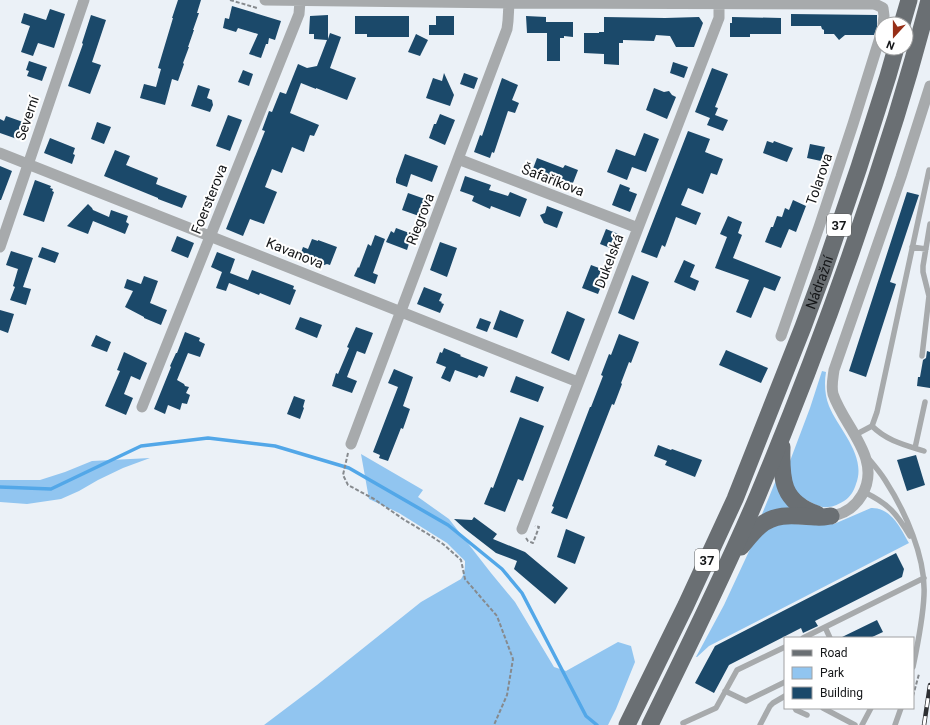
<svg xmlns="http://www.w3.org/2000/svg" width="930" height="725" font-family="Roboto,sans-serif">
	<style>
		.green { fill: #91c5f0 }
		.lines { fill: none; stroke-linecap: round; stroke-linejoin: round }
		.stream { stroke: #52a7e8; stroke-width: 3.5 }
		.building { fill: #1b496a }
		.path { stroke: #868a8e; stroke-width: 2; stroke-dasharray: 4 2; stroke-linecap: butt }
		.lane { stroke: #a7aaac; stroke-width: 5.5 }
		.street { stroke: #a7aaac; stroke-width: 11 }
		.primary { stroke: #6a6f73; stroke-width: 17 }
		.rail-casing { stroke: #2d2f32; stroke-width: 4.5 }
		.rail { stroke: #fff; stroke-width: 3; stroke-dasharray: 9; stroke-linecap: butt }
		.labels { text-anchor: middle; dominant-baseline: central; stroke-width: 4; stroke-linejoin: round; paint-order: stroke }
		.shield { fill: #fff; stroke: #5a5c5d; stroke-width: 1 }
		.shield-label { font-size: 13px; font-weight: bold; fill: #141618 }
		.street-label { font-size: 14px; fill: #141618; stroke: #fff }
	</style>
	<rect width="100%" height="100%" fill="#ebf1f7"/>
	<path class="green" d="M822 371 826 372C824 383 825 396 829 406 839 430 867 456 856 484 854 491 850 497 844 501 823 514 815 504 796 494L788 470 790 461 810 408Z
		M361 454 423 490 418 497 449 519 491 573 515 602 554 667 566 671 618 642 631 646 635 662 616 709 608 725H264L317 685 421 602 461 579C465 573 465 568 465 561L447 543 399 513 369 499Z
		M150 458 123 468 98 480 79 491 61 499 27 504 0 502V480H40L65 472 92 461Z
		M776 480 795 510 760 519Z
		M871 508C891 507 901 529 909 543L709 646 697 657H696L724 605 751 547 772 523 816 525 834 524Z"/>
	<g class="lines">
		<path class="stream" d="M0 487 51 489 141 446 208 438 275 446 349 468 448 525 502 569 522 593 586 716 597 725"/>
	</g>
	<path class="building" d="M178 0H201L197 13H199L193 30H194L188 47H189L183 63 184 64 178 81 172 79 165 105 140 98 144 84 156 87 161 69 158 68 173 18H172Z
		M232 6 281 21 275 40 269 38 268 44H266L261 58 249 54 258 34 238 28 236 32 223 28 225 18 229 19Z
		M50 9 65 14 54 48 38 43 33 56 21 52 30 26 21 23 24 13 46 20Z
		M791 14 877 15V27L874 35H845L839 40 834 34H824V30L822 29 821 26H791Z
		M91 15 106 20 92 62 101 65 90 94 68 86 83 44 82 43Z
		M328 15V39L330 33 341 37 330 68 356 78 347 100 316 88V89L301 83 290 113 319 125 314 136 310 135 304 152 292 147 282 173 272 169 265 187 277 192 264 224 250 219 243 236 226 229 265 131 262 130 269 111 272 112 280 92 286 94 298 64 307 68 317 66 327 40 314 39V34H309L310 16Z
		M355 16H409V37H367V34H355Z
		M436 16H454V35H429V25H436Z
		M526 16 546 17V22H573V37L564 36V38H560V61H547V33H527Z
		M604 17 665 18 699 17 703 23 694 47H676L670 36 656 35 654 41 623 40V43H619V65L604 64V54L584 53V33H599V32H604Z
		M732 17 781 18V34H750V37H730V23H732Z
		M416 34 428 40 420 56 408 52Z
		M29 61 47 67 42 81 27 76 29 71 26 70Z
		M673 62 688 67 684 78 670 73Z
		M712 68 728 74 715 107 718 108 715 115 728 120 723 131 707 125 710 118 695 112Z
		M243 70 253 74 249 86 238 82Z
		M444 73 454 95 450 106 426 98 433 78 442 81Z
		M464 73 478 78 474 89 460 84Z
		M502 78 518 85 512 100 519 103 515 113 508 111 494 153 492 152 490 158 474 152 480 135 482 136Z
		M198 85 210 89 207 98 212 100 213 105 210 112 191 106Z
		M654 88 664 92 669 91 672 95 676 97 667 119 646 110Z
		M440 114 455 120 445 145 429 138 434 124H436Z
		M228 115 242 120 230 151 216 146Z
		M6 116 23 122 17 139 0 133V119L4 121Z
		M97 122 111 127 104 144 91 139Z
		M688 131 710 139 705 152 723 159 717 175 711 173 703 194 688 188 681 205 701 213 696 225 676 217 665 247 662 245 657 258 641 252Z
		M644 133 659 139 646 172 632 167 627 180 607 172 616 149 635 156Z
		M50 138 75 148 73 154 75 155 72 164 44 153Z
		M767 141 773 143 774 141 793 148 787 162 763 153Z
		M810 144 825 147 821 161 807 158Z
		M115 150 130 156 126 165 158 178 156 184 187 196 182 208 158 199V198L104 176Z
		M405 154 438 166 432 182 411 174 407 187 396 183V179Z
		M537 158 563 168 565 165 578 170 571 188 531 174Z
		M0 166 12 171 1 200H0Z
		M465 176 491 185 489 190 508 196 510 192 527 199 520 217 491 206 490 209 472 201 474 196 460 191Z
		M35 180 51 186 50 188 53 189 52 191 54 192 44 222 23 215Z
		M620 184 630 188 629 191 637 194 630 212 612 205Z
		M907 192 919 195 890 282 896 284 866 377 849 371Z
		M408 193 425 199 419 216 402 210Z
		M793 200 806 206 796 232 789 229 781 248 765 242 771 227H773L777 216 782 217 785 208 789 210Z
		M88 204 92 208 93 210 109 217 111 210 128 216 126 222 129 224 125 234 93 221 88 234 67 226Z
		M547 206 563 212 557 228 544 223 540 215 545 213Z
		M728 216 742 222 738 233 742 235 733 258 781 277 775 291 764 287 751 318 736 312 749 280 715 268 727 237 720 234Z
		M396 228 412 234 407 250 386 242 391 231 394 233Z
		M606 229 621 235 615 250 600 244Z
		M375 235 385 239 373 273 378 275 375 284 354 276 358 267 359 268 368 244 371 246Z
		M177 236 194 243 188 258 171 251Z
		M312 239 318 241V240L337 247 330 265 327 264 324 265 311 259 309 262 299 258 303 247 308 249Z
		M440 242 457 248 447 277 430 270Z
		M42 247 59 253 55 263 38 257Z
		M11 251 33 258 23 287 31 289 26 305 10 300 15 287 13 286 18 269 6 265Z
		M217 252 235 259 230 273 248 280 252 270 294 286 293 289 296 290 290 305 260 293 259 295 229 283 226 291 216 288 222 272 211 267Z
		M684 260 695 265 690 277 699 281 695 291 674 282Z
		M591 265 607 271 598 294 582 288Z
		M632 275 649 282 634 320 618 313Z
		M144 276 158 281 150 303 167 310 161 325 144 318V317L125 307 133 291 124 288 127 279 141 284Z
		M424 287 442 294 439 301 442 302 441 303 444 304 440 313 417 304Z
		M0 310 14 314 8 333 0 330Z
		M500 310 524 320 517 338 493 329Z
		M567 311 585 319 569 361 551 353Z
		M300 317 322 325 317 338 295 329Z
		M480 318 491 322 487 332 476 328Z
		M356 327 373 333 365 354 357 351 347 377 357 381 352 393 332 386 336 373 338 374 349 348 347 347Z
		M185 332 200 338 199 341 205 344 200 357 188 353 177 380 184 384 185 386 189 387 186 393 190 395 187 404 182 403 180 410 168 405 165 414 154 409 171 367 170 366 176 353H177Z
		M619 334 639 342 631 363 629 362 621 383 622 384 614 405 612 404 567 519 551 513 554 507 552 506 590 407H591L603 376 601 375 609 354 611 355Z
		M96 335 111 342 107 352 91 346Z
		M444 348 461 355 460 356 488 367 484 377 479 375 477 378 455 370 450 382 441 378 446 367 436 363 440 352 442 353Z
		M726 350 768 368 761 383 719 365Z
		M927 351 930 352V388L917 386 918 377H920L923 360 926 358Z
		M124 352 147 363 140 380 131 376 124 394 133 398 126 415 105 406 120 371 117 370Z
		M394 369 413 377 403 406 410 409 403 429 401 428 388 461 379 458 380 455 373 452 398 387 388 383Z
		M516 376 544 387 538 402 510 392Z
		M294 396 305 400 303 407 304 408 300 419 287 414Z
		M520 417 544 426 523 481 518 479 505 512 484 504 491 487 493 488Z
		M658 445 671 450 672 449 702 460 695 477 665 465 667 461 654 456Z
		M916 455 925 485 907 491 897 460Z
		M474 517 497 534 493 539 525 552 568 588 555 604 514 569 517 561 496 553 465 529 454 519 472 520Z
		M566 529 585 537 575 564 557 557Z
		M896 553 904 569 902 577 815 621 818 626 803 633 801 628 729 665 714 693 695 683 715 646Z
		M877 620 883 632 870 638H840Z"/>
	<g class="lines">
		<path class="path" d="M230 0 257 8
			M348 453 343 475 348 485 374 499 403 519 428 534 443 544 461 560 465 579 497 616 513 659 507 695 494 725
			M526 538 528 541 533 543 539 527 535 526
			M913 696 919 674"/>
		<path class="lane" d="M912 247 926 249
			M922 356 929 296 923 272V266L930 224
			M855 435 872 426
			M915 448 925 402
			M924 451C905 445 887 441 872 426L877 412 929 170
			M868 458C874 465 880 472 885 480 905 511 926 557 924 595 923 619 918 643 913 667
			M864 492C889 504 896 513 910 536
			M825 627 830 638
			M803 638 924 578
			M725 691 746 701 785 682
			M795 708 796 710 807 715
			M823 708 855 725
			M683 723 716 708 737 670 785 647
			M760 725 770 706 773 703 785 696
			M862 725 871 708
			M895 725 901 708"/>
		<path class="street" d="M265 0 509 3 873 4 877 5 883 8 884 16 883 24
			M0 153 578 382
			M458 159 638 228
			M0 247 84 0
			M781 336 819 227 853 124 882 31
			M142 407 299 14 300 1
			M351 444 458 159 507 29 508 21 509 3
			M831 516C845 514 855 507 862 495 883 459 844 427 833 394 831 386 833 378 834 370L901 177 930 86
			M522 529 717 23 719 18V4"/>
		<g class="primary">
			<path d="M902 24 909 0"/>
			<path d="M782 447C781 480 782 502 817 514"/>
			<path d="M741 547C747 540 753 532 760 526 776 512 796 516 815 517 820 518 825 517 831 516"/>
			<path id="s1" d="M627 725 686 605 735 499 803 327 823 273 859 167 888 76 896 48"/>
			<path d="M650 725C687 649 725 573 758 495 810 371 856 245 896 117 908 78 919 39 929 0"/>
		</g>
		<g class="rail-casing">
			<path id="rail" d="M924 725 930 685"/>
		</g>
		<use href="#rail" class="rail"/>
	</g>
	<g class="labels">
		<g class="shield">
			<rect x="827" y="214" width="24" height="22" rx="3"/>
			<rect x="695" y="549" width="24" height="22" rx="3"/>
		</g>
		<g class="shield-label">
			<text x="839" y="225">37</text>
			<text x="707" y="560">37</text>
		</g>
		<g class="street-label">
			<text transform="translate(27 118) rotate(-71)">Severní</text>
			<text transform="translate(819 179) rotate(-71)">Tolarova</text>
			<text transform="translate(553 180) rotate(21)">Šafaříkova</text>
			<text transform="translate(209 199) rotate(-68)">Foersterova</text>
			<text transform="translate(420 219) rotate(-69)">Riegrova</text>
			<text transform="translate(295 253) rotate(22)">Kavanova</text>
			<text transform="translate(609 261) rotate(-69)">Dukelská</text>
			<text stroke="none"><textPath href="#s1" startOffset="483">Nádražní</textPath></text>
		</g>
	</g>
	<rect x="784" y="637" width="130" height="72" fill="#ffffff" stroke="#a1a2a3"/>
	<rect x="792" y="650" width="20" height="6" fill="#6a6f73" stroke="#a1a2a3"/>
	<text x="820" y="657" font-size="12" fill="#141618">Road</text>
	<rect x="792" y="667" width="20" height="12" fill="#91c5f0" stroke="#a1a2a3"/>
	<text x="820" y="677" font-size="12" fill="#141618">Park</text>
	<rect x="792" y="687" width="20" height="12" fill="#1b496a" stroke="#a1a2a3"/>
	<text x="820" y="697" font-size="12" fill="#141618">Building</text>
	<g transform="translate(894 36) rotate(201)"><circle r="19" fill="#ffffff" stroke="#a1a2a3"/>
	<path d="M0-3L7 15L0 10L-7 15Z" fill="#972f17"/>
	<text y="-6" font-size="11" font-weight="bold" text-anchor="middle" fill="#141618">N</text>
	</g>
</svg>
